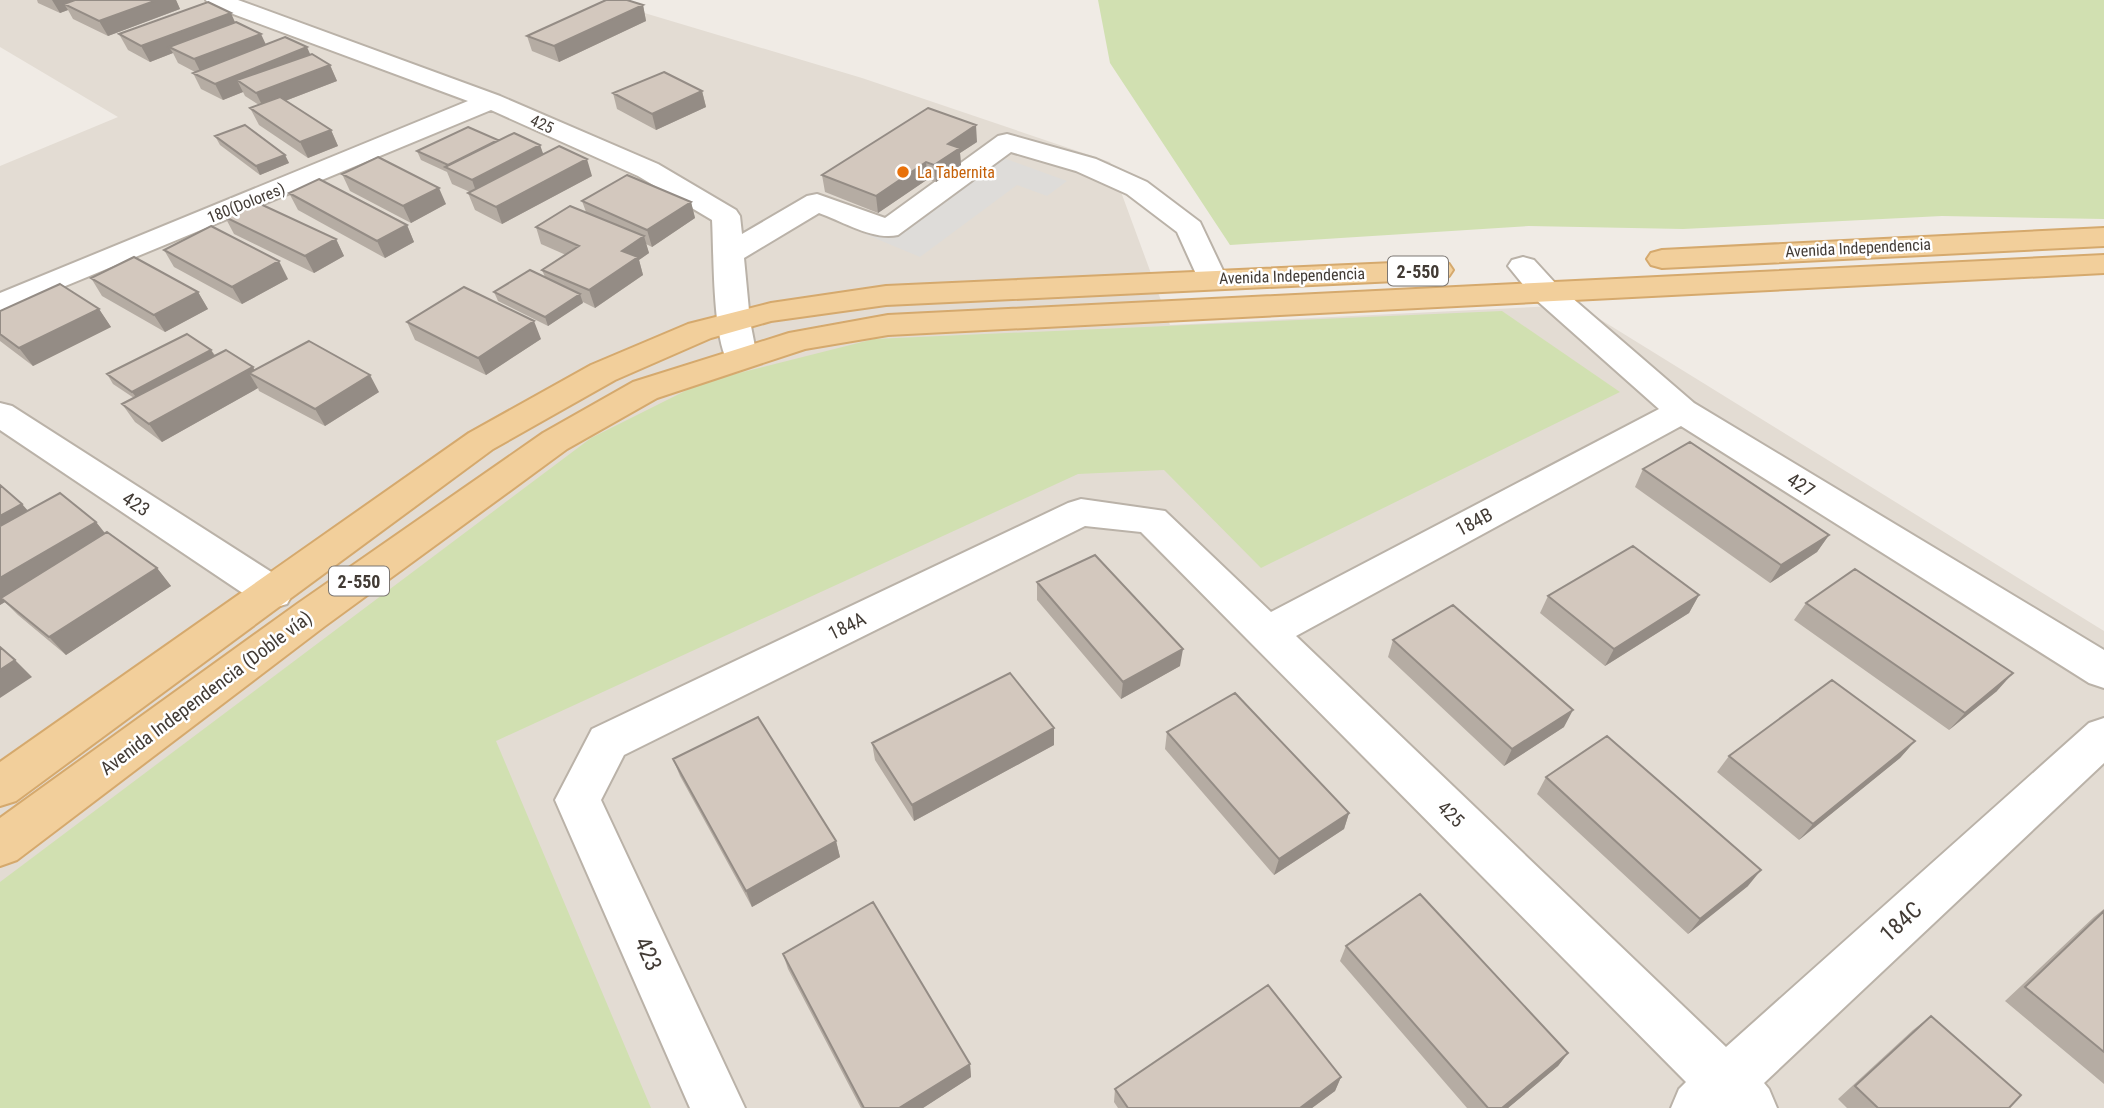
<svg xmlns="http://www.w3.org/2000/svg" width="2104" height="1108" font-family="'Roboto Condensed',sans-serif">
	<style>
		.residential { fill: #e3dcd3 }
		.green { fill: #d1e0b1 }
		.parking { fill: #dedcd9 }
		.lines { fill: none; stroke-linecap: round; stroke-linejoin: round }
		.minor-casing { stroke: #bab2a8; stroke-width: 4 }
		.major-casing { stroke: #d5a96d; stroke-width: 4 }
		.minor { fill: #fff; fill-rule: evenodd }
		.major { fill: #f2cf9b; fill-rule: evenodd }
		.wall { fill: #b5aca3 }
		.shaded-wall { fill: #948c85 }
		.building { fill: #d3c8be; stroke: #948c85; stroke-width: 2 }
		.food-dot { fill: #e8710a; stroke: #fff; stroke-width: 2.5 }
		.labels { text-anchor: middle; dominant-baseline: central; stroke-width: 5; stroke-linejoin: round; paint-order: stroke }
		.far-street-label { font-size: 16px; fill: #423b35; stroke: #fff }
		.far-food-label { font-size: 16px; fill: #c56008; stroke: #fff; text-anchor: start }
		.shield { fill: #fff; stroke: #7b7672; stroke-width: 2 }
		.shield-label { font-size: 18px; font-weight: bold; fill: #423b35 }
		.street-label { font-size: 19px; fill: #423b35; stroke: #fff }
		.near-street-label { font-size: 23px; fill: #423b35; stroke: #fff }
	</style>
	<rect width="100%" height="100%" fill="#f0ebe5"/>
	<path class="residential" d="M0 0H601L862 78 1110 162 1170 325 1577 305 2104 631V1108H0V166L118 117 0 47Z"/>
	<path class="green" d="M1098 0H2104V219L1942 216 1683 229 1529 226 1230 245 1110 63Z
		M1502 311 1620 392 1261 568 1164 470 1078 474 496 741 651 1108H0V882L591 438 703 382 874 339Z"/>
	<path class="parking" d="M984 151 1067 181 1047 196 1017 185 920 257 865 234Z"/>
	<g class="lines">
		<g class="minor-casing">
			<path id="minor" d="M206 0H238L500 96 658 164 736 210 740 216 742 234 807 196 817 194 885 218 998 136 1007 134 1096 159 1147 182 1200 222 1227 279 1223 285 1212 288 1201 285 1177 232 1127 194 1076 171 1011 152 898 235C874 241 842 221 819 213L744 258 750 321 757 357 753 364 741 367 729 364C712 338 714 253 712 220L638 176 491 110 0 313V293L468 101 209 5Z
				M1523 257 1534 260 1556 284 1694 403 2104 650V688L2089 683 1681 426 1296 636 1726 1047 2089 723 2104 718V763L1764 1083 1769 1089 1777 1108H1671L1679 1089 1686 1082 1141 532 1085 526 624 755 601 800 745 1108H690L555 800 592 729 1068 503 1081 499 1165 511 1271 612 1659 409 1534 298 1508 266 1512 260Z
				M0 403 12 406 287 582 293 593 287 604 273 608 259 604 0 430Z"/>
		</g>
		<g class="major-casing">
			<path id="major" d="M2104 228V246L1662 268 1651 265 1647 259 1651 253 1662 250Z
				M2104 255V273L888 335 805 349 657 398 567 449 325 626 17 860 0 866V818L297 604 543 433 633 382 789 333 888 315Z
				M1438 261 1449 264 1453 270 1449 276 1438 279 886 305 771 321 711 338 615 380 493 449 16 801 0 806V762L469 433 591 365 688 324 771 303 886 286Z"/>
		</g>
		<use href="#minor" class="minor"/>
		<use href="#major" class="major"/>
	</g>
	<path class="wall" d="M37 0H176L180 9 108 36 73 19 68 10 60 13 38 3Z
		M643 5 646 21 559 62 532 51 527 36Z
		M235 22 265 44 310 54 330 65 337 81 285 101 331 130 338 146 308 158 259 125 250 108 259 105 245 96 243 92 223 100 201 89 193 73 195 72 178 63 173 53 150 62 128 50 119 34Z
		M702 91 706 107 656 130 617 109 613 93Z
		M215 136 285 155 289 163 260 175 220 145Z
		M498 140 540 145 543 154 592 176 502 224 475 210 468 193 470 192 452 184 447 172 421 160 417 151Z
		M977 142 960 153 961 165 936 182 928 179 878 213 825 192 822 175Z
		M342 174 446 204 411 223 350 191Z
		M289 193 407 225 414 242 385 258 298 210Z
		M582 201 691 202 695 218 652 247 646 244 649 253 639 260 643 275 595 308 583 302 548 326 498 301 494 292 545 277 542 270 566 255 541 244 536 227 586 212Z
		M225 217 336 239 344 256 314 273 234 234Z
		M164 250 288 279 242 304 174 267Z
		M91 278 198 292 208 309 165 332 102 296Z
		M99 309 111 327 33 366 0 341V311Z
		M407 322 541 339 486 375 415 340Z
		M211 350 215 355 255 370 379 392 325 426 259 391 258 388 162 442 135 422 122 404 134 398 113 384 107 374Z
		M1643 469 1829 535 1817 552 1770 583 1635 487Z
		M28 511 96 522 105 533 157 568 171 586 66 655 18 615 5 602 0 605Z
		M1037 582 1180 666 1121 699 1037 600Z
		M1699 595 1689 613 1605 666 1540 613 1548 596Z
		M1806 603 1997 691 1949 730 1794 620Z
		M1393 640 1564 727 1504 766 1388 657Z
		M1167 732 1349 813 1344 829 1274 875 1165 749Z
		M1915 741 1900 758 1799 840 1717 772 1729 756Z
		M872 743 1054 745 914 821 875 760Z
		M673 759 836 841 840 857 752 907 680 776Z
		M1546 777 1748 886 1688 934 1537 794Z
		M2104 909V1084L2005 1001 2094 917Z
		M1346 946 1568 1053 1558 1066 1508 1108H1467L1340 961Z
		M783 954 970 1064 971 1077 923 1108H861L788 969Z
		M1931 1016 2009 1108H1847L1838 1099 1913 1030Z
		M1341 1077 1335 1091 1312 1108H1118L1114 1102 1115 1089Z"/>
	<path class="shaded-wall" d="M52 0H96L64 4 68 10 60 13Z
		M157 0H176L180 9 108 36 99 21Z
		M643 5 646 21 559 62 554 46Z
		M231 13 238 29 169 47 173 53 150 62 141 46Z
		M261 34 268 49 202 75 194 59Z
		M307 47 314 63 237 80 243 92 223 100 215 84Z
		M330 65 337 81 264 109 256 93Z
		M702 91 706 107 656 130 652 114Z
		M976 125 977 142 960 153 961 165 936 182 934 165 948 144Z
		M331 130 338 146 308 158 300 142Z
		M540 145 546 162 478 197 472 180Z
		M285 155 289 163 260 175 256 166Z
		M587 159 592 176 502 224 496 207Z
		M926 162 928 179 878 213 876 196Z
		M439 188 446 204 411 223 403 206Z
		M691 202 695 218 652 247 647 230Z
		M407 225 414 242 385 258 377 241Z
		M644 236 649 253 639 260 643 275 595 308 589 290 622 251Z
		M336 239 344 256 314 273 305 256Z
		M279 261 288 279 242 304 232 287Z
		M198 292 208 309 165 332 154 315Z
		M580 294 583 303 548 326 545 317Z
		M99 309 111 327 33 366 19 348Z
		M534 321 541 339 486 375 478 358Z
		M211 350 217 360 139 401 132 392Z
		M253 367 260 379 249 373 258 388 162 442 149 424Z
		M370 375 379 392 325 426 315 409Z
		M22 504 37 521 0 542V516Z
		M96 522 110 540 1 598 5 602 0 605V578Z
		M1829 535 1817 552 1770 583 1781 565Z
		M157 568 171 586 66 655 49 637Z
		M1699 595 1689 613 1605 666 1614 649Z
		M1183 649 1180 666 1121 699 1123 682Z
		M15 660 32 677 0 698V670Z
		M2013 673 1997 691 1949 730 1965 713Z
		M1573 710 1564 727 1504 766 1512 749Z
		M1054 728V745L914 821 912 805Z
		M1915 741 1900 758 1799 840 1813 824Z
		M1349 813 1344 829 1274 875 1279 859Z
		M836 841 840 857 752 907 746 891Z
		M1761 870 1748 886 1688 934 1700 919Z
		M1568 1053 1558 1066 1508 1108H1502Z
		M970 1064 971 1077 923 1108H899Z
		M1341 1077 1335 1091 1312 1108H1300Z"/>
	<path class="building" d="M75 0H157L99 21 64 4Z
		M606 0H627L643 5 554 46 527 36Z
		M208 2 231 13 141 46 119 34Z
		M236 22 261 34 194 59 169 47Z
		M285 37 307 47 215 84 193 73Z
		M312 54 330 65 256 93 237 80Z
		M664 72 702 91 652 114 613 93Z
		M280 97 331 130 300 142 250 108Z
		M928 108 976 125 948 144 960 148 934 165 926 162 876 196 822 175Z
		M245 125 285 155 256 166 215 136Z
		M468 127 498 140 448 165 417 151Z
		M514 133 540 145 472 180 445 167Z
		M559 146 587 159 496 207 468 193Z
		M378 157 439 188 403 206 342 174Z
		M627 175 691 202 647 230 582 201Z
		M319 179 407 225 377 241 289 193Z
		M256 202 336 239 305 256 225 217Z
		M570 206 644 236 622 251 638 257 589 290 542 270 579 246 536 227Z
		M211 226 279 261 232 287 164 250Z
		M134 257 198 292 154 315 91 278Z
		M530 270 580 294 545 317 494 292Z
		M60 284 99 309 19 348 0 334V311Z
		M464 287 534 321 478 358 407 322Z
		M187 334 211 350 132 392 107 374Z
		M309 341 370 375 315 409 249 373Z
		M226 350 253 367 149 424 122 404Z
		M1690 442 1829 535 1781 565 1643 469Z
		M0 485 22 504 0 516Z
		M60 493 96 522 0 578V526Z
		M107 532 157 568 49 637 1 598Z
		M1633 546 1699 595 1614 649 1548 596Z
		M1095 555 1183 649 1123 682 1037 582Z
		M1855 569 2013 673 1965 713 1806 603Z
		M1453 605 1573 710 1512 749 1393 640Z
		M0 647 15 660 0 670Z
		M1010 673 1054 728 912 805 872 743Z
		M1832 680 1915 741 1813 824 1729 756Z
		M1235 693 1349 813 1279 859 1167 732Z
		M758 717 836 841 746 891 673 759Z
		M1607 736 1761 870 1700 919 1546 777Z
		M1420 894 1568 1053 1502 1108H1488L1346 946Z
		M873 902 970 1064 899 1108H864L783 954Z
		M2104 911V1052L2025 987Z
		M1268 985 1341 1077 1300 1108H1128L1115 1089Z
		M1931 1016 2021 1095 2009 1108H1878L1855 1086Z"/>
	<circle class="food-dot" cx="903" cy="172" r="7"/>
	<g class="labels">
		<g class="far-street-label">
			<text transform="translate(542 124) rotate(24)">425</text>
			<text transform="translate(246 203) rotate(-22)">180(Dolores)</text>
			<text transform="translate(1858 248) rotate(-3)">Avenida Independencia</text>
			<text transform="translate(1292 276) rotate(-2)">Avenida Independencia</text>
		</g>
		<g class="far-food-label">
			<text x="917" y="172">La Tabernita</text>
		</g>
		<g class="shield">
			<rect x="1388" y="256.5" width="60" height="29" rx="5"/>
			<rect x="329" y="566.5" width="60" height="29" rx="5"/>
		</g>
		<g class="shield-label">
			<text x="1418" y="271">2-550</text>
			<text x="359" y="581">2-550</text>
		</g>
		<g class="street-label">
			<text transform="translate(1801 485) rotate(32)">427</text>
			<text transform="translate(136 504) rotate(33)">423</text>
			<text transform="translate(1474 522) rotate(-28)">184B</text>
			<text transform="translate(847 626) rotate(-26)">184A</text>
			<text transform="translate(206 693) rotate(-37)">Avenida Independencia (Doble vía)</text>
			<text transform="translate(1451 814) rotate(44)">425</text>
		</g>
		<g class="near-street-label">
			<text transform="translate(1901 922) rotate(-42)">184C</text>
			<text transform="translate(648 954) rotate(66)">423</text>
		</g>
	</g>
</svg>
